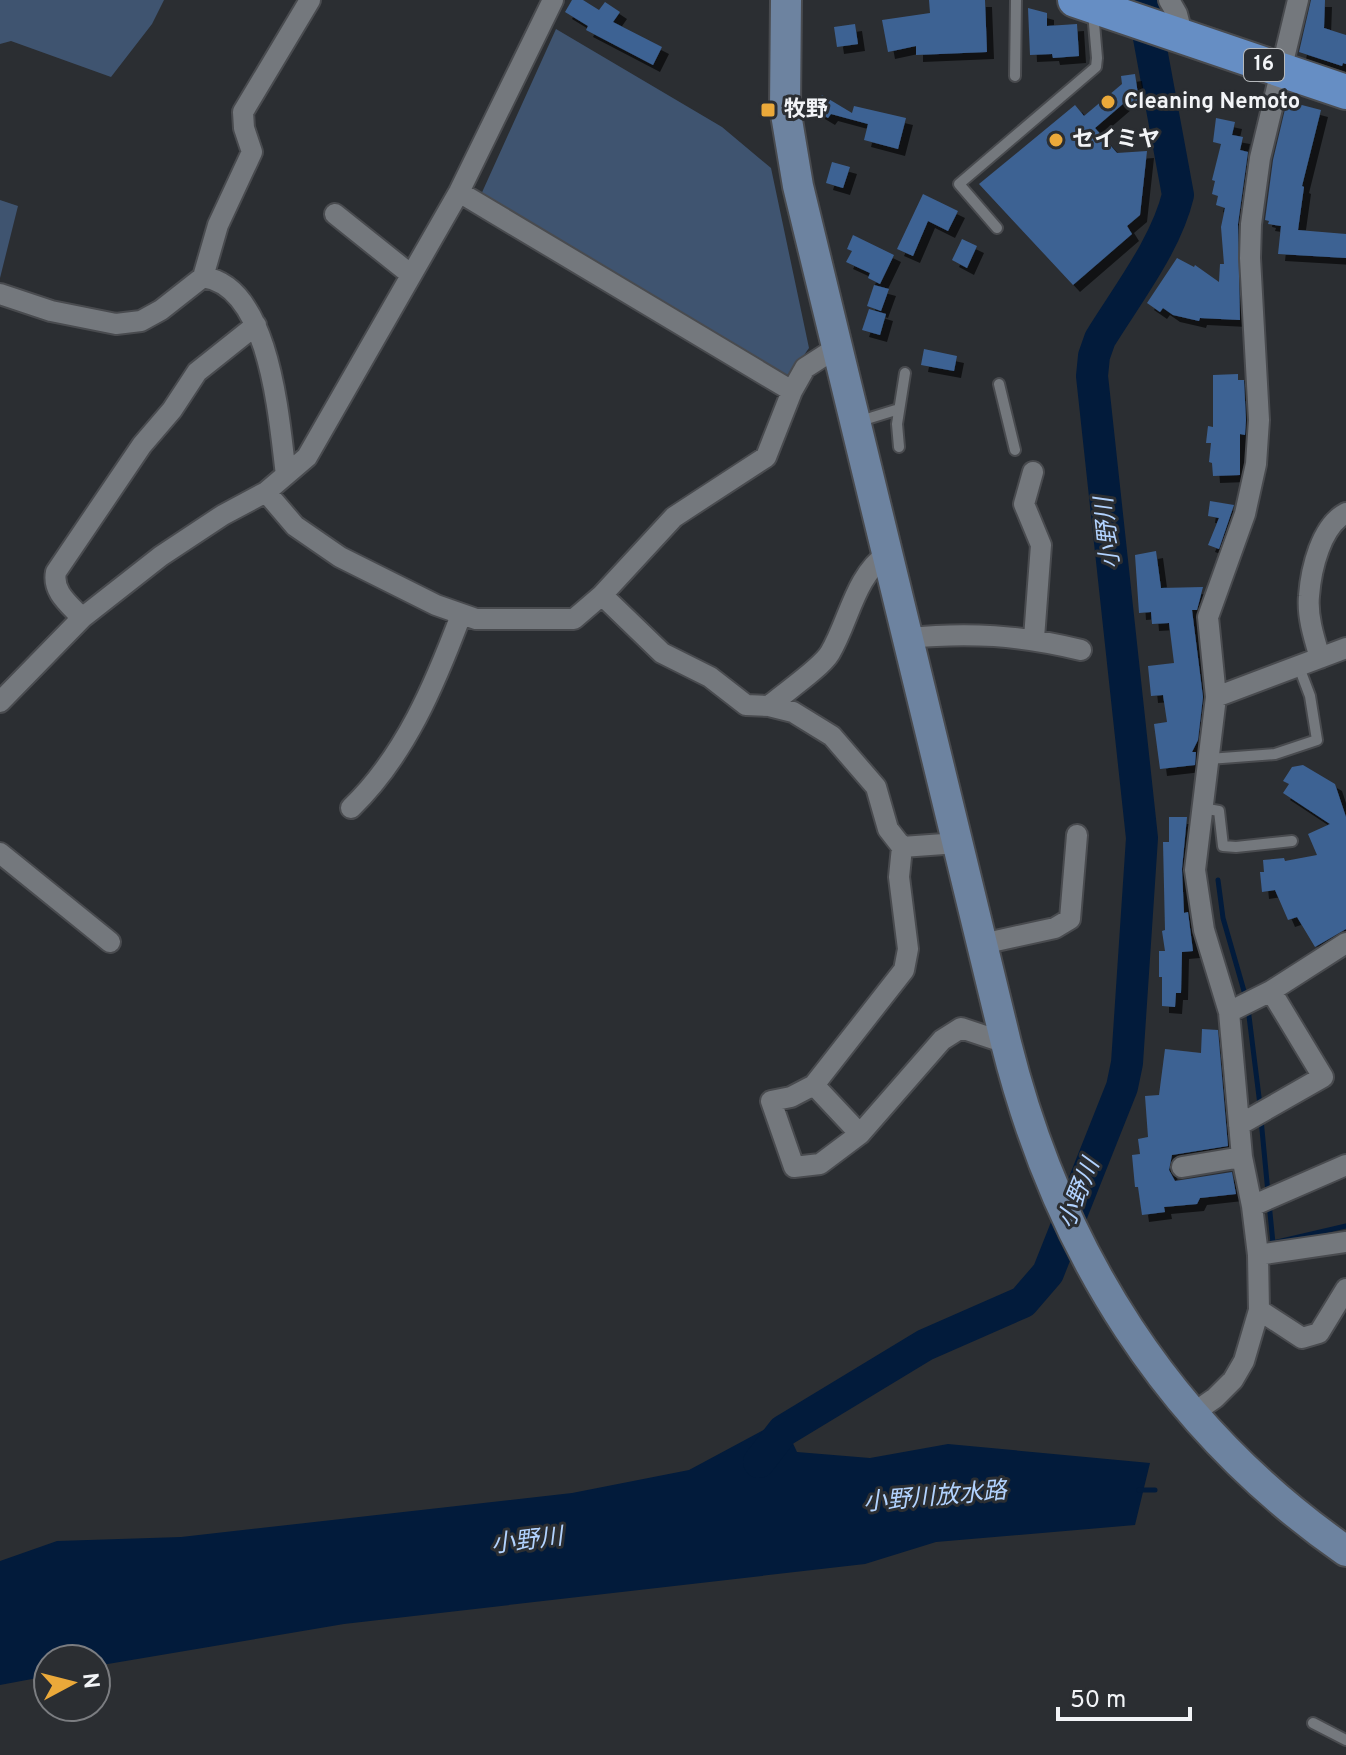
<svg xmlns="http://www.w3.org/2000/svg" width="1346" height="1755" font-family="Overpass,'Noto Sans JP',sans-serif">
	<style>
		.green { fill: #3f5470 }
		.water { fill: #021b3b }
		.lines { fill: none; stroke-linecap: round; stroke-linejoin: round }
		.stream { stroke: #021b3b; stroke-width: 5 }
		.river { stroke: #021b3b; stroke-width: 32 }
		.building { fill: #3e6293; filter: url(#shadow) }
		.lane-casing { stroke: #494b4f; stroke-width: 14 }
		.street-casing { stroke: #494b4f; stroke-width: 24 }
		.secondary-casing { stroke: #494b4f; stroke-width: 34 }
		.primary-casing { stroke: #494b4f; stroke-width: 38 }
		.lane { stroke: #74787d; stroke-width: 10 }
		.street { stroke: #74787d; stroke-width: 20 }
		.secondary { stroke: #6d83a0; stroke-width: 30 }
		.primary { stroke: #668ec4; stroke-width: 34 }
		.poi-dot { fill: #eba93a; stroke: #2b2e32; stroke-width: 3 }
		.labels { text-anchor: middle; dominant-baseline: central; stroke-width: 6; stroke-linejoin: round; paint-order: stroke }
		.shield { fill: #2b2e32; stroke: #b6b9bc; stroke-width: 2 }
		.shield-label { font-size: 20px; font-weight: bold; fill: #f2f4f7 }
		.poi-label { font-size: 22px; font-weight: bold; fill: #f2f4f7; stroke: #2b2e32; text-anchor: start }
		.water-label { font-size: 24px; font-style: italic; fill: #b2d3ff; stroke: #2b2e32 }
	</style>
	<defs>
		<filter id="shadow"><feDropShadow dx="7" dy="7" stdDeviation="0" flood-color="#0009"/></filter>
	</defs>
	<rect width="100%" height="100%" fill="#2b2e32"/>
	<path class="green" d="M0 0H164L152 24 111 77 11 41 0 44Z
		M556 29 722 127 771 168 809 348 785 382 479 199Z
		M0 200 18 206 0 278Z"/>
	<path class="water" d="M782 1420 797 1452 870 1458 948 1444 1150 1463 1135 1525 936 1542 865 1564 344 1624 96 1666V1659H48V1676L0 1685V1561L57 1541 181 1537 572 1493 689 1470Z"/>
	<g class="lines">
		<path class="stream" d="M1218 880 1223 918 1246 998
			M1248 1008 1260 1105
			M1261 1119 1268 1193
			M1269 1203 1273 1243 1346 1226
			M1139 1490H1155"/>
		<path class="river" d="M759 1462 783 1431 925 1345 1023 1302 1048 1273 1122 1087 1127 1063 1142 838 1092 376 1094 356 1100 339C1127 295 1166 245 1178 195L1142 0"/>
	</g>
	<path class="building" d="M572 0H583L599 10 605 2 620 12 613 22 662 47 653 65 586 30 588 26 565 12Z
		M929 0H985L987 52 916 55V46L888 52 882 20 930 13Z
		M1311 0H1325L1324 28 1346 35V64L1343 63 1342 66 1299 52Z
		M1028 8 1047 13V26L1077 24 1079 56 1053 58 1052 54 1030 55Z
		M855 24 858 44 837 47 834 27Z
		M1135 74 1139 101 1124 103 1095 128 1117 153 1147 151 1140 215 1127 226 1132 234 1073 285 979 184 1075 105 1084 116 1122 84 1121 76Z
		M822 95 852 113 854 106 906 118 898 149 864 140 868 124 831 114 828 118 813 109Z
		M1298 104 1321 110 1302 186 1304 187 1298 230 1346 234V258L1278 254 1281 226 1268 224 1269 221 1265 220 1273 160 1286 105 1297 108Z
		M1216 118 1235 122 1232 135 1243 137 1240 150 1248 152 1238 224 1240 320 1200 318 1199 321 1173 315 1163 308 1160 312 1147 303 1177 258 1194 267 1195 265 1219 282 1220 264H1224L1221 227 1225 208 1216 205 1218 196 1212 194 1215 181 1212 180 1221 144 1213 142Z
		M832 162 850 167 843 188 826 183Z
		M923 194 958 211 948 231 928 221 913 256 897 249Z
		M853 235 894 255 880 284 868 278 870 273 846 262 852 251 847 249Z
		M962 239 977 246 967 268 952 260Z
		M874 285 889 289 881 311 867 306Z
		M869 309 886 314 880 335 862 330Z
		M924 349 957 356 954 371 921 365Z
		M1238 374V380H1244L1246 420 1245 435 1240 434V475L1213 476 1212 463 1209 462 1211 443H1206L1208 426 1213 427V375Z
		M1210 501 1234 505 1219 549 1208 545 1219 518 1208 516Z
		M1156 551 1161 588 1203 587 1197 610H1192L1203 697 1198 740 1192 752H1196L1195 765 1160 769 1154 724 1167 722 1163 695 1151 696 1148 666 1174 663 1169 623 1152 624 1151 612 1139 613 1135 555Z
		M1303 765 1335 784 1346 817V929L1315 947 1297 917 1288 920 1275 890 1262 892 1260 872H1264L1263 860 1284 858 1285 861 1317 855 1308 834 1330 824 1283 793 1289 784 1283 781 1292 767Z
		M1169 817H1187L1182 869 1184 913 1188 912 1193 951 1182 952 1181 993H1176L1175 1007 1162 1006V977H1159V951H1165L1162 931 1165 930 1163 842H1169Z
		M1202 1029 1218 1030 1228 1146 1172 1155 1169 1170 1175 1181 1232 1172 1236 1194 1200 1198 1197 1204 1164 1207 1165 1212 1142 1215 1138 1187H1135L1132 1155 1140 1154 1138 1139 1148 1137 1145 1096 1159 1095 1165 1049 1201 1053Z"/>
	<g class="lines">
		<g class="lane-casing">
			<path id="lane" d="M1015 76 1016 0
				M997 228 959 184 1096 67 1097 58 1093 12
				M999 384 1015 450
				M857 422 899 409
				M899 447 897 424 905 373
				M1209 759 1275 754 1317 740 1310 696 1299 667
				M1202 808 1219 811 1223 846 1236 847 1292 841
				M1313 1723 1346 1740"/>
		</g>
		<g class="street-casing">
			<path id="street" d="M1169 0 1177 14 1183 37
				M459 192 792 391
				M335 214 410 274
				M203 277C271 286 279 422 286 475
				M0 294 51 311 116 324 141 321 161 310 203 277 218 225 252 152 244 128 243 112 310 0
				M1033 472 1024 504 1041 545 1034 638
				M266 492 295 526 340 557 436 605 476 619H574L602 595 674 517 766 457 792 391 805 368 836 348
				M602 595 662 653 710 677 746 705 769 706 793 712 832 736 876 787 888 829 902 847
				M82 618C69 604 52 592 56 572L142 445 172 410 197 372 256 325
				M907 638C969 632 1020 635 1081 650
				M1320 658C1314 638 1307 616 1309 596 1311 569 1321 526 1346 513
				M1216 697 1346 648
				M0 702 82 618 161 556 223 515 266 492 307 457 459 192 553 0
				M769 706C784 693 821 668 830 653 850 619 854 577 888 553
				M351 808C405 756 435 684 461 615
				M958 843 902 847 899 877 908 949 904 970 814 1085 791 1097 771 1101 794 1167 820 1164 860 1134 942 1040 961 1028 1006 1043
				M0 853 110 942
				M982 944 1055 928 1070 919 1077 835
				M1229 1012 1271 991 1346 943
				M814 1085 860 1134
				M1239 1125 1323 1077 1271 991
				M1182 1167 1242 1157
				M1252 1206 1346 1165
				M1258 1255 1346 1242
				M1259 1310 1302 1338 1319 1333 1346 1289
				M1192 1414 1215 1398 1233 1380 1244 1361 1259 1310 1258 1255 1252 1206 1242 1157 1229 1012 1204 930 1195 870 1216 697 1208 617 1245 514 1256 464 1259 420 1250 258 1251 224 1260 158 1298 0"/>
		</g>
		<g class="secondary-casing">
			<path id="secondary" d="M786 0 785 108 798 186 1006 1043C1058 1251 1168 1427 1346 1551"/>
		</g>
		<g class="primary-casing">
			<path id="primary" d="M1075 0 1346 92"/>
		</g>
		<use href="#lane" class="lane"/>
		<use href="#street" class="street"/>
		<use href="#secondary" class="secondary"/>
		<use href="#primary" class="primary"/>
	</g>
	<g class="poi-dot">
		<circle cx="1108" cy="102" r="8"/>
		<rect x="760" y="102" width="16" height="16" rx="4"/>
		<circle cx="1056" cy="140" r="8"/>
	</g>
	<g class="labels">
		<rect class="shield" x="1244" y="49" width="40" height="32" rx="6"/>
		<g class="shield-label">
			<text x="1264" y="65">16</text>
		</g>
		<g class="poi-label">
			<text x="1124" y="102">Cleaning Nemoto</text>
			<text x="784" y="110">牧野</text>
			<text x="1072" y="140">セイミヤ</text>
		</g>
		<g class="water-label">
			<text transform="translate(1109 533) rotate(-96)">小野川</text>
			<text transform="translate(1080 1194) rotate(-68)">小野川</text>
			<text transform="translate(935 1498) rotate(-5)">小野川放水路</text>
			<text transform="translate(527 1542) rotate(-7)">小野川</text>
		</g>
	</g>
	<g transform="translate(72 1683) rotate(83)"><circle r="38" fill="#2b2e32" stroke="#7b7d81" stroke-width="2"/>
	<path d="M0-6L14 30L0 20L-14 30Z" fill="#eba93a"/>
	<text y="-12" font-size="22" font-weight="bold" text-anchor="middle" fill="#f2f4f7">N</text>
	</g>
	<path d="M1058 1707v12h132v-12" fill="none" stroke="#f2f4f7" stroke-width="4"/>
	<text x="1070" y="1707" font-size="24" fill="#f2f4f7" stroke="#2b2e32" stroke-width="6" paint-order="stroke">50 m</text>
</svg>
